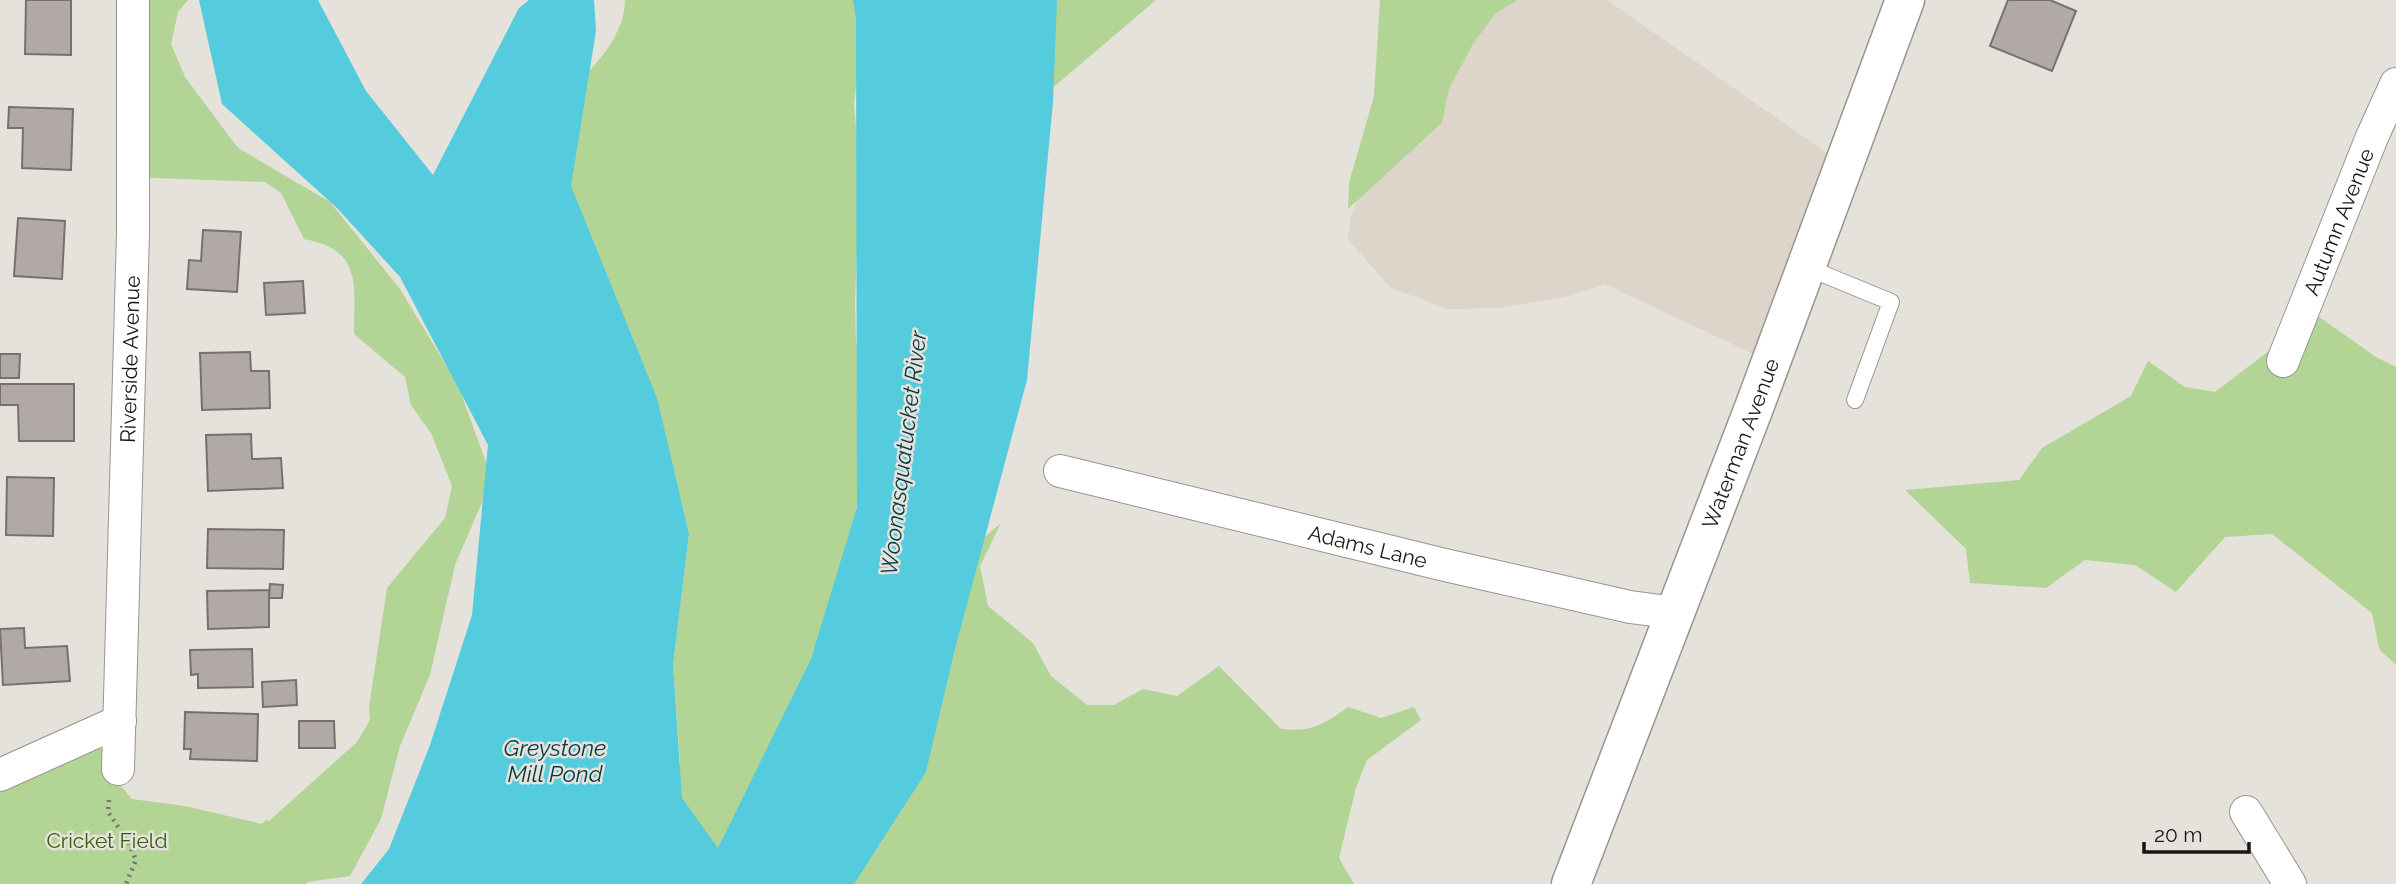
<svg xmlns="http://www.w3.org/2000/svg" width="2396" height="884" font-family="Raleway,sans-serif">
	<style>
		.built { fill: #ddd5c9 }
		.green { fill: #b2d494 }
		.water { fill: #55ccde }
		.building { fill: #b0a9a8; stroke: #777070; stroke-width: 2 }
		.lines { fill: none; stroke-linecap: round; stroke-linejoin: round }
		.service-casing { stroke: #989590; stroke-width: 18 }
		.minor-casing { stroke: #989590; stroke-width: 34 }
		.secondary-casing { stroke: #989590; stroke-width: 41 }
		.path { stroke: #75736f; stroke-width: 4.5; stroke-dasharray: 2 5; stroke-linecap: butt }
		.service { stroke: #fff; stroke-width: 16 }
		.minor { stroke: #fff; stroke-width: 32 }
		.secondary { stroke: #fff; stroke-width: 38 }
		.labels { text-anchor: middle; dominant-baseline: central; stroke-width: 5; stroke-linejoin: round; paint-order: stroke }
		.street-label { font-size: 21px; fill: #181715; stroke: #e5e2dc }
		.park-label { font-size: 21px; fill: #395b0b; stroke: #e5e2dc }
		.water-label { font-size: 23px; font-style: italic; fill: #003b42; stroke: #e5e2dc }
	</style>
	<rect width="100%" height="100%" fill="#e5e2dc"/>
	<path class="built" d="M1517 0H1607L1850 169 1770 362 1605 284 1565 297 1499 308 1447 309 1391 288 1348 240 1351 215 1358 199 1442 124 1449 89 1473 44 1495 14Z"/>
	<path class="green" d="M124 0H188L178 12 171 44 185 77 238 148 330 202 400 289 458 385 492 479 455 565 430 675 400 746 381 819 350 876 307 882V884H0V769L96 748 110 750 112 776 132 799 185 806 262 824 266 820 269 821 357 742 370 720 369 707 387 588 445 518 452 486 431 433 411 405 405 377 354 334C354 285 363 250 304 239L281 193 265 182 129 177Z
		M625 0H865L854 105 860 172 855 303 856 342 868 405 861 491 810 684 727 860 680 810 678 769 680 763 673 665 689 534 657 401 563 277 552 109C580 79 625 44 625 0Z
		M1008 0H1156L1003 130Z
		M1380 0H1517L1495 14 1473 44 1449 89 1442 123 1348 209 1349 183 1374 96Z
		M2302 305 2376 357 2396 367V665L2379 649 2372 613 2272 534 2225 537 2176 592 2135 565 2085 560 2046 588 1970 583 1966 549 1905 490 2019 480 2042 448 2131 396 2148 361 2185 387 2215 392 2286 338Z
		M1001 523 980 566 988 606 1033 643 1051 676 1087 705H1114L1143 689 1177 696 1219 666 1281 729C1312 732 1323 725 1348 707L1381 718 1414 707 1421 720 1367 760 1356 788 1339 858 1354 884H849L958 559Z"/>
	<path class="water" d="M199 0H318L366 91 433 175 519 8 529 0H594L596 31 571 186 657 398 689 534 673 665 682 798 718 848 811 659 857 507 856 20 853 0H1057L1053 102 1027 380 955 649 926 772 854 884H361L389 849 430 745 472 615 488 445 400 277 337 208 222 104Z"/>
	<path class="building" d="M26 0H71V55L25 54Z
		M2008 0H2050L2076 11 2052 71 1990 46Z
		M9 107 73 109 71 170 22 168 23 128H8Z
		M18 218 65 221 62 279 14 276Z
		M203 230 241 232 237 292 187 289 189 260 201 261Z
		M303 281 305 313 266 315 264 283Z
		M250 352 251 371H269L270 408 202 410 200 353Z
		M0 354H20L19 378H0Z
		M0 384H74V441H19L18 405H0Z
		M251 434 252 459 281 458 283 488 208 491 206 435Z
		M7 477 54 478 53 536 6 535Z
		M208 529 284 530 283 569 207 568Z
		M270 584 283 585 282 598H269Z
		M269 590V627L208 629 207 591Z
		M24 628 25 648 67 646 70 681 3 685 0 629Z
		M252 649 253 687 198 688V674L191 675 190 650Z
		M296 680 297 705 263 707 262 682Z
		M185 712 258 714 257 761 190 759 191 749H184Z
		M299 721H334L335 748H299Z"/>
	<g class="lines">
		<g class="service-casing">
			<path id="service" d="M1806 267 1891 302 1855 400"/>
		</g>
		<g class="minor-casing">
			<g id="minor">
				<path id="s1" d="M2283 361 2372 137 2396 84"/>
				<path id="s2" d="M1060 471 1445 565 1630 607 1676 613"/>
				<path id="s3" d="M118 769 133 232V0"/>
				<path d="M0 775 120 721"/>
				<path d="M2246 812 2290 884"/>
			</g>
		</g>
		<g class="secondary-casing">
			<g id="secondary">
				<path id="s4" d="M1571 884 1755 405 1905 0"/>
			</g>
		</g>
		<path class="path" d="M109 800 108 812 129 843 136 860 126 884"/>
		<use href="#service" class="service"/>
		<use href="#minor" class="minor"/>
		<use href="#secondary" class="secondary"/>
	</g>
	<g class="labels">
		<g class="street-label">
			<text stroke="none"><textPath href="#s1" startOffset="150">Autumn Avenue</textPath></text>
			<text stroke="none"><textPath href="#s3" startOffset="410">Riverside Avenue</textPath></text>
			<text stroke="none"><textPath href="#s4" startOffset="472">Waterman Avenue</textPath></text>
			<text stroke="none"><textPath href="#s2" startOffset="317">Adams Lane</textPath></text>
		</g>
		<g class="park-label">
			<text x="107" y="840">Cricket Field</text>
		</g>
		<g class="water-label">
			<text transform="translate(903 453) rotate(-83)">Woonasquatucket River</text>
			<text x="555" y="747">Greystone<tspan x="555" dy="26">Mill Pond</tspan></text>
		</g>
	</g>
	<path d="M2144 842v10h105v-10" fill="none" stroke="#181715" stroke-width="3.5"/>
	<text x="2154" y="842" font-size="21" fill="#181715" stroke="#e5e2dc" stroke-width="5" paint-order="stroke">20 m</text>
</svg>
